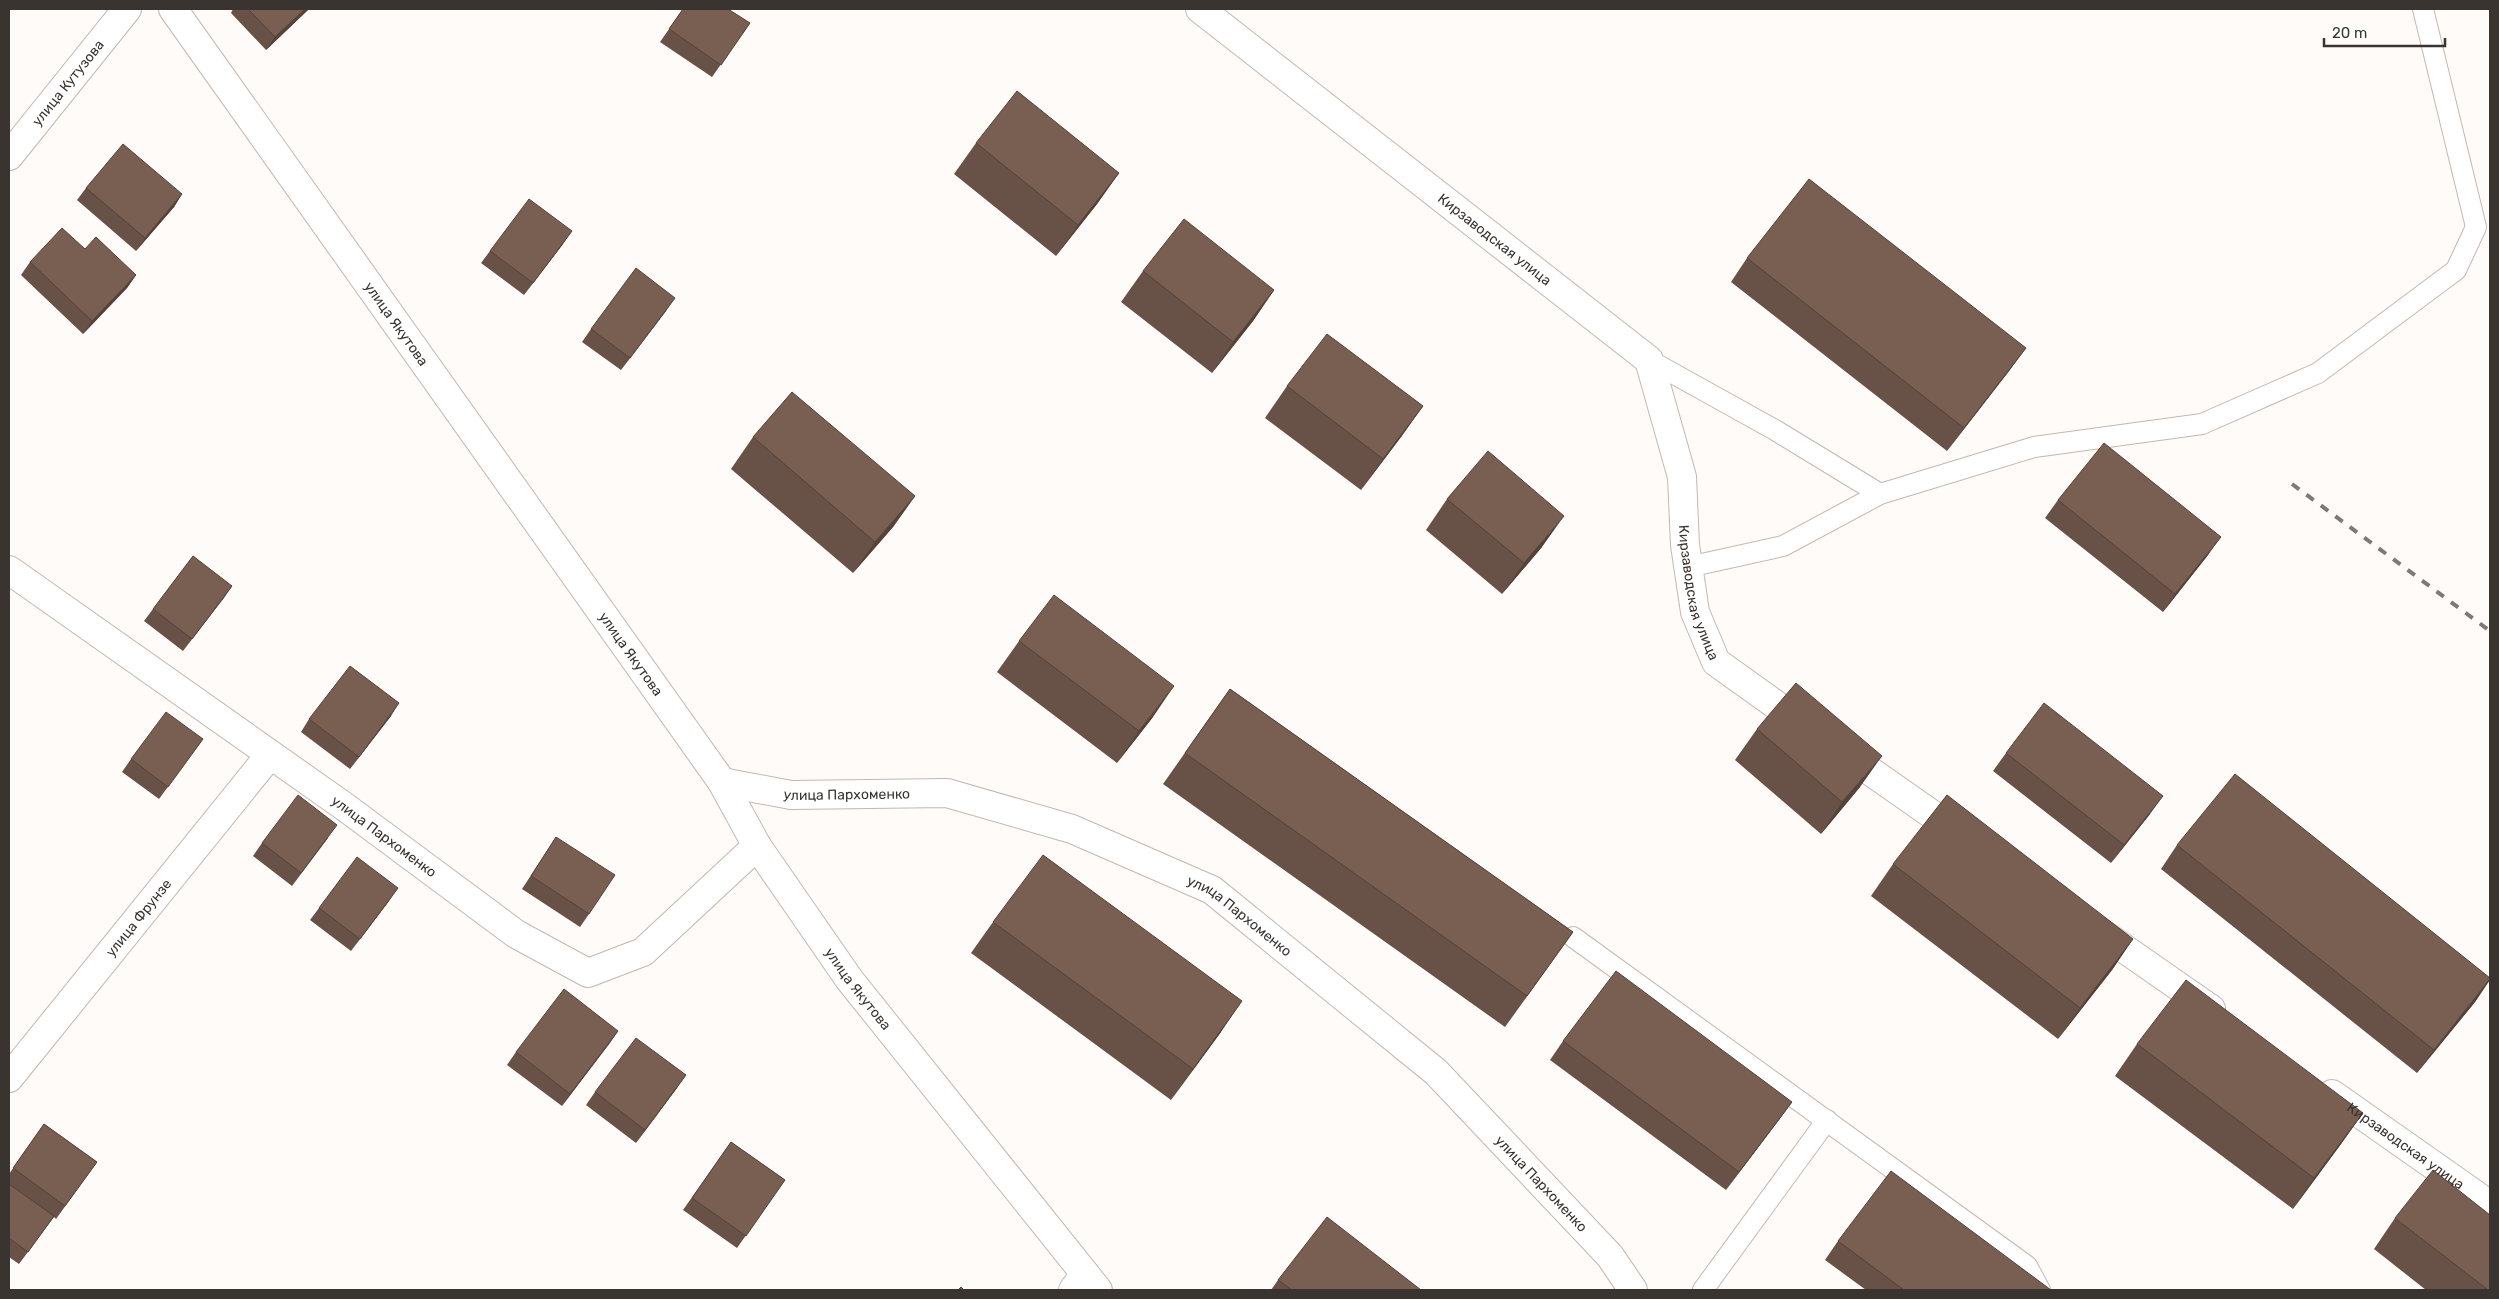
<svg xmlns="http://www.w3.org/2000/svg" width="2499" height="1299" font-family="Rubik,sans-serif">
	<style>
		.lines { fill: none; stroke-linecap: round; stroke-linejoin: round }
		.service-casing { stroke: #c5b7b0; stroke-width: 22 }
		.minor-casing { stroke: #c5b7b0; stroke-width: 30 }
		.tertiary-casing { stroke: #c5b7b0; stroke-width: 30 }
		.service { stroke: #fff; stroke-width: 20 }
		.minor { stroke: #fff; stroke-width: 28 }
		.tertiary { stroke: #fff; stroke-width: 28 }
		.rail { stroke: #7e7976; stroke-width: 4; stroke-dasharray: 9 9; stroke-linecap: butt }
		.wall { fill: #685147 }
		.shaded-wall { fill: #554239 }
		.building { fill: #795e52; stroke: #554239 }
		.labels { text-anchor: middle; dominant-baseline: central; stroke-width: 5; stroke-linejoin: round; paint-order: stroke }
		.street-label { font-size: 14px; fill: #3a3431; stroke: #fff }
	</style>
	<rect width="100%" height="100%" fill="#fefbf9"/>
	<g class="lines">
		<g class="service-casing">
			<path id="service" d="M1649 360 1775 430 1880 494
				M1688 567 1783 546 1880 494 2034 447 2202 424 2318 373 2456 270 2476 227 2423 9
				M1573 937 2027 1266 2040 1290
				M1703 1290 1827 1120"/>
		</g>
		<g class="minor-casing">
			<g id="minor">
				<path id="s1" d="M1200 9 1649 360 1682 477 1685 545 1695 612 1716 662 1807 727"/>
				<path id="s2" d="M9 156 127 9"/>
				<path id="s3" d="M9 570 345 807 516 934 588 973 643 952 757 846"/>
				<path d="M1840 750 1963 836"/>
				<path id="s4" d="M722 782 791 795 947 793 1072 829 1212 890 1436 1072 1610 1256 1633 1290"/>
				<path d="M2096 929 2211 1009"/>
				<path id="s5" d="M9 1078 269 756"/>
				<path id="s6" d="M2332 1094 2490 1205"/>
				<path d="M1073 1290 1084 1275"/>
			</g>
		</g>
		<g class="tertiary-casing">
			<g id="tertiary">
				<path id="s7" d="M173 9 722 782 757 846 849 979 1098 1290"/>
			</g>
		</g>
		<use href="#service" class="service"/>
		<use href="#minor" class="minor"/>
		<use href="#tertiary" class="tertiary"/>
		<path class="rail" d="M2292 484 2490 631"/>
	</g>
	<path class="wall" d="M233 9H309L266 50 231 13Z
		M683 9 750 23 712 77 660 42Z
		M976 143 1119 173 1097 204 1056 256 954 174Z
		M86 188 182 194 174 207 136 251 77 200Z
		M563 244 524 295 481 263 490 251Z
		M85 249 136 275 127 288 83 334 21 275 30 262Z
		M1747 258 2026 348 2009 371 1947 451 1731 282Z
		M1143 271 1274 290 1253 321 1212 373 1121 302Z
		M666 311 621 370 582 342 591 329Z
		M1287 386 1423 406 1401 437 1361 490 1265 418Z
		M753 437 915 496 893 527 853 573 731 469Z
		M1447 499 1542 547 1502 594 1426 530Z
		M2058 500 2208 555 2163 612 2045 518Z
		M232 586 183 651 144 621 153 609Z
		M1019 641 1153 717 1117 763 997 672Z
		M1230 689 1573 932 1505 1027 1163 784Z
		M391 716 350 769 301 732 309 719Z
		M1757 729 1860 787 1821 834 1735 760Z
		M203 739 159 799 122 772 131 759Z
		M2006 753 2150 814 2111 863 1993 771Z
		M556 837 589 914 580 927 522 889Z
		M328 838 292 886 253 856 262 843Z
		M2177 845 2490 980 2475 1002 2417 1073 2161 869Z
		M1893 864 2133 939 2112 970 2058 1039 1871 896Z
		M389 901 351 951 310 920 319 908Z
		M993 922 1221 1032 1171 1100 971 953Z
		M618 1031 562 1106 507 1065 516 1052Z
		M1563 1041 1792 1102 1726 1190 1550 1060Z
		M2137 1044 2363 1113 2341 1144 2293 1209 2115 1076Z
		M677 1088 636 1143 586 1105 595 1092Z
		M44 1124 97 1162 56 1219 54 1217 19 1264 9 1257V1174Z
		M731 1142 785 1180 737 1248 683 1210Z
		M2395 1218 2490 1290H2426L2374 1249Z
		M1838 1241 2051 1290H1866L1825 1260Z
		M1278 1280 1421 1290H1271Z"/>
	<path class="shaded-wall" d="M305 9H309L266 50 275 37Z
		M1119 173 1097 204 1056 256 1078 225Z
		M182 194 174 207 136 251 145 238Z
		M572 231 563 244 524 295Z
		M136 275 127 288 83 334 92 321Z
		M1274 290 1253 321 1212 373 1233 342Z
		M675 298 666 311 621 370Z
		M2026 348 2009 371 1947 451 1964 428Z
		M1423 406 1401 437 1361 490 1383 459Z
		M915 496 893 527 853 573 875 542Z
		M1564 516 1542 547 1502 594 1524 563Z
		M2221 537 2208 555 2163 612 2175 594Z
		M232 586 224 598 183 651 192 639Z
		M1174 686 1153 717 1117 763 1139 731Z
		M399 703 391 716 350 769 359 757Z
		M1882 756 1860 787 1821 834 1842 802Z
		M2163 796 2150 814 2111 863 2124 845Z
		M398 888 389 901 351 951 360 939Z
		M1573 932 1551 963 1505 1027 1527 996Z
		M2133 939 2112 970 2058 1039 2080 1008Z
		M2490 979 2475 1002 2417 1073 2434 1050Z
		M1242 1001 1221 1032 1171 1100 1193 1069Z
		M618 1031 610 1043 562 1106 570 1094Z
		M686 1075 677 1088 636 1143 645 1130Z
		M1792 1102 1779 1120 1726 1190 1739 1172Z
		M2363 1113 2341 1144 2293 1209 2314 1178Z"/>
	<path class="building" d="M248 9H305L275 37Z
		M683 9H728L750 23 721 65 669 29Z
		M1017 91 1119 173 1078 225 976 143Z
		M123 144 182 194 145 238 86 188Z
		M1809 179 2026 348 1964 428 1747 258Z
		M529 199 572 231 533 283 490 251Z
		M1184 219 1274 290 1233 342 1143 271Z
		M62 228 85 249 96 237 136 275 92 321 30 262Z
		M636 268 675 298 630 358 591 329Z
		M1327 334 1423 406 1383 459 1287 386Z
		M792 392 915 496 875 542 753 437Z
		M2104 443 2221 537 2175 594 2058 500Z
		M1488 451 1564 516 1524 563 1447 499Z
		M193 556 232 586 192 639 153 609Z
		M1054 595 1174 686 1139 731 1019 641Z
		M350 666 399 703 359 757 309 719Z
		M1796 683 1882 756 1842 802 1757 729Z
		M1230 689 1573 932 1527 996 1185 753Z
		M2044 703 2163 796 2124 845 2006 753Z
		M166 712 203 739 168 787 131 759Z
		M2235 774 2490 978V979L2434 1050 2177 845Z
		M298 795 337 825 301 873 262 843Z
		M1947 795 2133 939 2080 1008 1893 864Z
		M556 837 615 875 589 914 531 876Z
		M1043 855 1242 1001 1193 1069 993 922Z
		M357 857 398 888 360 939 319 908Z
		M1616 971 1792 1102 1739 1172 1563 1041Z
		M2186 980 2363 1113 2314 1178 2137 1044Z
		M564 989 618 1031 570 1094 516 1052Z
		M636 1038 686 1075 645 1130 595 1092Z
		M44 1124 97 1162 65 1206 13 1168Z
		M731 1142 785 1180 746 1236 692 1198Z
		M2433 1170 2490 1215V1290H2488L2395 1218Z
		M1891 1171 2051 1290H1904L1838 1241Z
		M9 1184 54 1216 28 1252 9 1238Z
		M1327 1217 1421 1290H1292L1278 1280Z
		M961 1287 964 1290H958Z"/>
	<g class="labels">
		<g class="street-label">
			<text stroke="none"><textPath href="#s2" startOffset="94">улица Кутузова</textPath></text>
			<text stroke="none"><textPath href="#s1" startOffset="374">Кирзаводская улица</textPath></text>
			<text stroke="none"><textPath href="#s7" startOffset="386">улица Якутова</textPath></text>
			<text stroke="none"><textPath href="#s1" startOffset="809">Кирзаводская улица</textPath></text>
			<text stroke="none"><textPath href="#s7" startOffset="791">улица Якутова</textPath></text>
			<text stroke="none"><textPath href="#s4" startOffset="126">улица Пархоменко</textPath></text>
			<text stroke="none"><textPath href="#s3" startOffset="460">улица Пархоменко</textPath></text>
			<text stroke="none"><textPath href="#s5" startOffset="206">улица Фрунзе</textPath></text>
			<text stroke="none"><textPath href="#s4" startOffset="546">улица Пархоменко</textPath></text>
			<text stroke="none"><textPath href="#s7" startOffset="1196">улица Якутова</textPath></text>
			<text stroke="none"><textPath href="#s6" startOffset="90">Кирзаводская улица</textPath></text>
			<text stroke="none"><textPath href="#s4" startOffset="951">улица Пархоменко</textPath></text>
		</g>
	</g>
	<rect width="2499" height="1299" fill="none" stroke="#3a3431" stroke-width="20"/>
	<path d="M2324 38v8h121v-8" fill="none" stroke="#3a3431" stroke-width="2.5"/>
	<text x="2332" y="38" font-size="15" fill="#3a3431" stroke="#ffffff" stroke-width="4" paint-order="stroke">20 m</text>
</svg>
